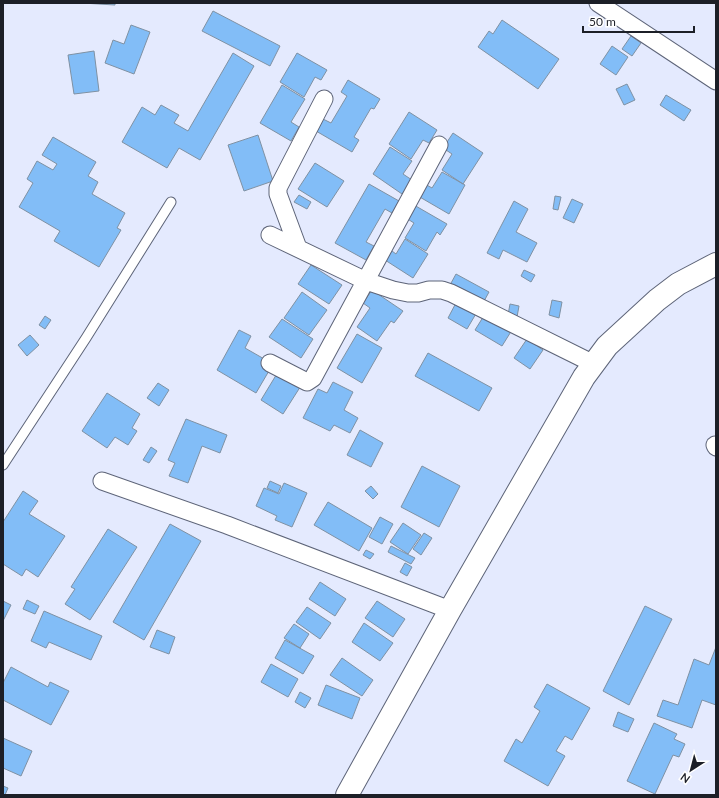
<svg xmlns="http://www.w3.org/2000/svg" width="719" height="798" font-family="Lato,sans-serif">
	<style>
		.building { fill: #82bdf7; stroke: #7f91a3 }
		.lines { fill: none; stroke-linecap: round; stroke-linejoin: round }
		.service-casing { stroke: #5d6478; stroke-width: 11 }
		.minor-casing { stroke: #5d6478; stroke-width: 19 }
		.tertiary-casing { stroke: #5d6478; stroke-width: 24 }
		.service { stroke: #fff; stroke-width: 9 }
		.minor { stroke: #fff; stroke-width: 17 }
		.tertiary { stroke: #fff; stroke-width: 22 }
	</style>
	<rect width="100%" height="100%" fill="#e4eafe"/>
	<path class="building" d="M82 3H115V5Z
		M213 11 280 46 270 66 202 31Z
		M502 20 559 59 538 89 478 47 489 31 493 34Z
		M131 25 150 32 134 74 105 63 113 40 124 44Z
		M631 36 641 43 632 56 622 49Z
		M612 46 628 57 616 75 600 64Z
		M94 51 99 91 74 94 68 55Z
		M233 53 254 66 200 160 179 148 167 168 122 142 142 107 155 115 161 105 179 115 174 123 188 131Z
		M297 53 327 70 321 80 315 77 304 97 280 82Z
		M348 80 380 99 374 109 371 108 354 137 359 140 352 152 316 131 323 119 331 123 347 96 341 92Z
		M627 84 635 100 624 105 616 89Z
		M282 85 305 99 291 122 299 127 291 141 260 123Z
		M666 95 691 110 684 121 660 105Z
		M409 112 437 130 429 143 423 140 411 159 389 144Z
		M453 133 483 153 463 184 442 170 452 154 443 148Z
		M258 135 273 181 244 191 228 145Z
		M53 137 96 162 88 176 98 182 92 194 125 213 117 228 121 230 99 267 54 241 60 231 19 207 33 183 27 179 37 161 53 170 57 164 42 155Z
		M390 147 412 161 403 174 412 180 402 194 373 174Z
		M315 163 344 181 327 207 298 189Z
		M442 172 465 185 449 214 418 196 425 184 432 188Z
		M369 184 399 201 392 213 385 209 366 242 374 246 366 260 335 243Z
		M299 195 311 202 307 209 294 202Z
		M555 196 561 197 558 210 553 209Z
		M572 199 583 204 574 223 563 218Z
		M514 201 528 209 516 232 537 243 527 262 503 250 499 259 487 253Z
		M414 205 447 224 440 235 437 232 426 251 405 238 414 223 406 218Z
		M405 239 428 254 413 278 385 260 392 251 396 254Z
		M311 265 342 285 329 304 298 284Z
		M524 270 535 275 531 282 521 276Z
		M456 274 489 292 483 303 450 285Z
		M372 290 403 311 394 323 391 321 377 341 357 327 370 308 363 303Z
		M302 292 327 310 309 335 284 318Z
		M552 300 562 302 559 318 549 315Z
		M457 301 477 312 467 329 448 318Z
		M510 304 519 306 517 317 508 315Z
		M485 314 512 330 502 346 475 330Z
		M45 316 51 320 45 329 39 325Z
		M282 319 313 339 301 358 269 337Z
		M239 330 251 336 245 348 273 364 256 393 217 370Z
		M357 334 382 348 362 383 337 368Z
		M30 335 39 345 27 356 18 345Z
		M527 339 543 350 530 369 514 358Z
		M428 353 492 388 479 411 415 376Z
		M281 367 304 381 283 414 261 400Z
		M333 382 353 392 344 410 358 418 350 433 334 425 330 431 303 418 318 389 327 393Z
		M158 383 169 390 159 406 147 398Z
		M107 393 140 414 132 428 137 431 128 445 115 437 107 448 82 431Z
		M186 419 227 435 220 453 202 446 188 483 169 476 175 463 168 460Z
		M360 430 383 443 371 467 347 455Z
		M151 447 157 451 149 463 143 460Z
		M422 466 460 486 439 527 401 507Z
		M270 481 281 486 278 493 267 488Z
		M284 483 307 493 292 527 275 520 277 516 256 506 264 488 279 494Z
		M371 486 378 494 373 499 365 491Z
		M23 491 38 501 29 514 65 536 38 577 26 569 22 576 3 564V522Z
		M328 502 372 528 359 551 314 525Z
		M380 517 393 524 382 544 369 537Z
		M403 523 421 535 408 554 390 542Z
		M170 524 201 541 144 640 113 622Z
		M108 529 137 547 90 620 65 604 75 589 71 587Z
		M424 533 432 538 421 555 413 549Z
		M391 546 415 558 411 564 388 552Z
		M366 550 374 554 370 559 363 555Z
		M405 563 412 567 407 576 400 572Z
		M320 582 346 599 335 616 309 599Z
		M27 600 39 606 35 614 23 609Z
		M3 601 11 605 3 621Z
		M377 601 405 619 393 637 365 618Z
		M645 606 672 619 629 705 603 691Z
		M307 607 331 623 320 639 296 622Z
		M44 611 102 636 91 660 49 642 46 648 31 641Z
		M364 623 393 643 380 661 352 642Z
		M294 624 309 634 300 648 284 638Z
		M157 630 175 637 169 654 150 647Z
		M285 640 314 656 303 674 275 658Z
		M716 647V705L702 700 692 728 657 716 663 700 678 705 694 659 709 665Z
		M342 658 373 680 362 696 330 675Z
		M271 664 298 679 288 697 261 682Z
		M11 667 48 687 50 682 69 691 51 725 3 700V683Z
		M547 684 590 708 572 740 565 736 556 751 565 756 548 786 504 761 516 739 522 743 540 711 534 707Z
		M326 685 360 698 352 719 318 705Z
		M300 692 311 698 305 708 295 702Z
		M618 712 634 719 628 732 613 726Z
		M654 723 677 734 674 739 685 744 679 757 673 755 655 794 627 781Z
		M3 738 32 751 21 776 3 768Z
		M3 786 8 788 5 795H3Z"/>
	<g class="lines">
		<g class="service-casing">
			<path id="service" d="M3 465 86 338 171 202"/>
		</g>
		<g class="minor-casing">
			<path id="minor" d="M598 3 716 81
				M270 235 366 281 393 290 408 293H418L429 290H442L451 293 594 364
				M298 248 278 194V188L324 99
				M270 363 307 382 313 378 439 145
				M715 445 716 447
				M102 481 227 525 450 610"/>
		</g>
		<g class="tertiary-casing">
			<path id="tertiary" d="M347 795 450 610 584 377 607 346 657 300 678 284 716 264"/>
		</g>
		<use href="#service" class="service"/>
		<use href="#minor" class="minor"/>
		<use href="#tertiary" class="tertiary"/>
	</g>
	<rect width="719" height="798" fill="none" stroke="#1c1f27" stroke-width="8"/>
	<g transform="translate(691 770) rotate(216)" stroke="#ffffff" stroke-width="3" paint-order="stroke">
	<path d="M0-3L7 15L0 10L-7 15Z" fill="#1c1f27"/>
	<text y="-6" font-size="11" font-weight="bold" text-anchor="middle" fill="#1c1f27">N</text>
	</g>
	<path d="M583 26v6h111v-6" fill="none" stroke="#1c1f27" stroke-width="2"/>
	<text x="589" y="26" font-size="12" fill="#1c1f27" stroke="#ffffff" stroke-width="3" paint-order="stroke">50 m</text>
</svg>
